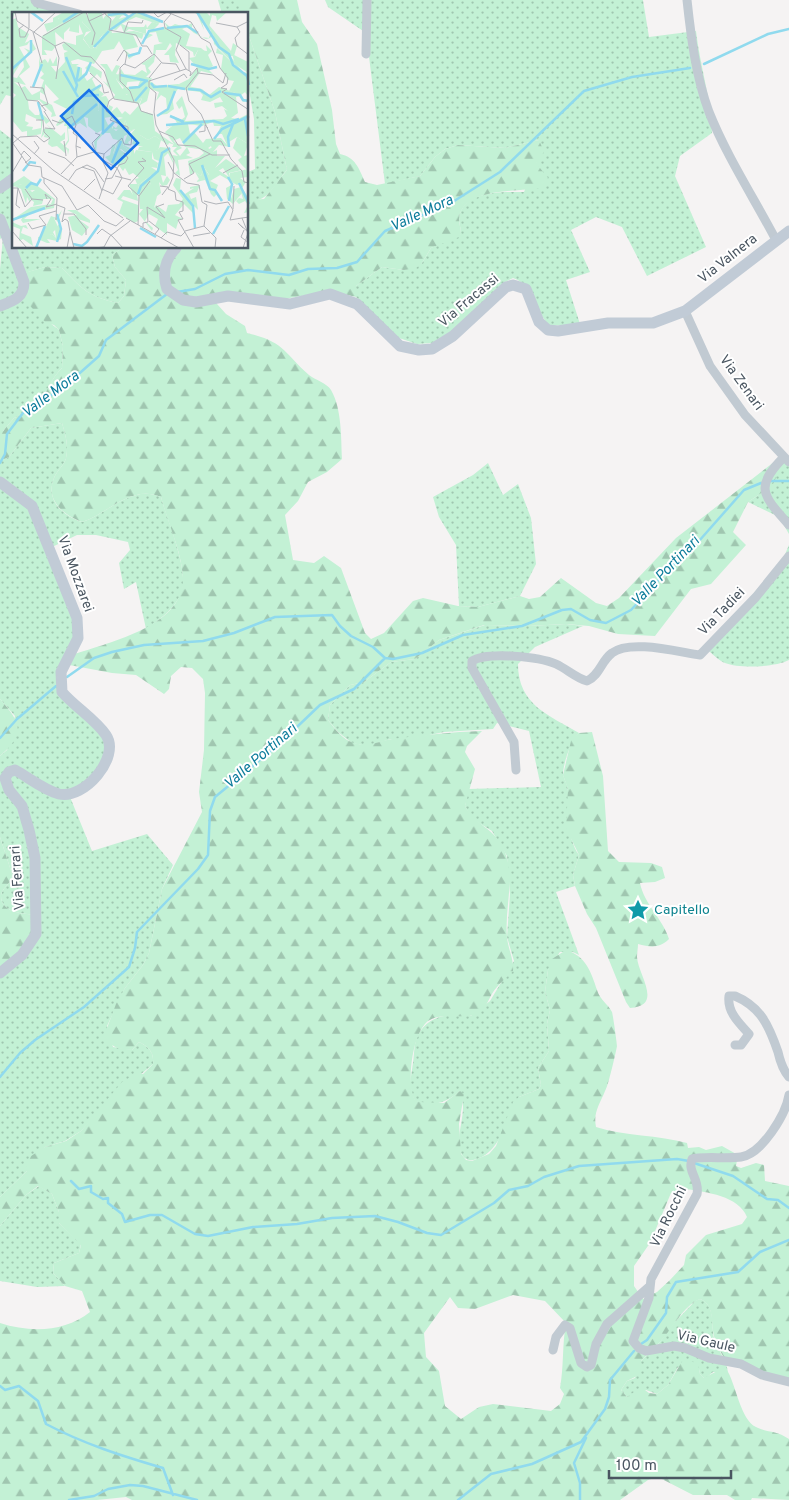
<svg xmlns="http://www.w3.org/2000/svg" width="789" height="1500" font-family="Overpass,sans-serif">
	<style>
		.grass { fill: url(#grass-dots) }
		.forest { fill: url(#forest-firs); fill-rule: evenodd }
		.lines { fill: none; stroke-linecap: round; stroke-linejoin: round }
		.stream { stroke: #90daee; stroke-width: 2.5 }
		.street { stroke: #c1cad2; stroke-width: 9 }
		.secondary { stroke: #c1cbd6; stroke-width: 11 }
		.labels { text-anchor: middle; dominant-baseline: central; stroke-width: 4; stroke-linejoin: round; paint-order: stroke }
		.street-label { font-size: 14px; fill: #4a5661; stroke: #fff }
		.culture-label { font-size: 14px; fill: #0d838f; stroke: #fff; text-anchor: start }
		.water-label { font-size: 15px; font-style: italic; fill: #0c7c9b; stroke: #fff }
		.inset-river { fill: none; stroke: #90daee; stroke-width: 2.5 }
		.inset-road { fill: none; stroke: #b1b4b9; stroke-width: 1 }
		.view { fill: #1a73e8; fill-opacity: 0.15; stroke: #1a73e8; stroke-width: 2.5 }
		.inset-edge { fill: none; stroke: #4a5661; stroke-width: 2.5 }
	</style>
	<defs>
		<pattern id="grass-dots" width="8" height="8" patternUnits="userSpaceOnUse" patternTransform="scale(1.25)"><rect width="8" height="8" fill="#c3f1d5"/><path d="M2 2h.1M6 6h.1" fill="none" stroke="#a0c6b0" stroke-width="1.8" stroke-linecap="round"/></pattern>
		<pattern id="forest-firs" width="22" height="20" patternUnits="userSpaceOnUse" patternTransform="scale(1.25)"><rect width="22" height="20" fill="#c3f1d5"/><path d="M5 1l3.5 6h-7zM16 11l3.5 6h-7z" fill="#a0c6b0"/></pattern>
	</defs>
	<rect width="100%" height="100%" fill="#f5f3f3"/>
	<path class="grass" d="M0 0H34L72 14H14V97L6 95 0 105Z
		M218 0H241V14H222Z
		M325 0H643L649 37 696 31C700 66 711 98 712 133L680 156 675 176 706 247 647 276 622 227 596 217 571 230 590 272 566 280 580 324 550 326C534 311 537 287 513 278L505 282 462 325 432 343 417 344 396 337 356 297V286L382 267 404 270 422 263 431 248 461 234C461 229 459 223 459 218 463 190 503 192 524 192L536 163 539 140 505 148 458 145 445 149 435 157 420 176 385 184 366 33 328 7Z
		M248 33 275 112 287 170C276 182 267 205 248 200V172L255 169 254 119 248 84Z
		M0 130 14 141V248H122L112 255 115 267 126 280 124 296 118 303C89 297 82 289 62 268L45 267 18 275 50 323 59 330 63 346 62 368C39 392 52 405 14 418L3 431H0V269L3 237 0 239Z
		M62 423C65 434 69 445 66 458 64 466 57 470 54 478 45 500 63 516 82 522 108 514 131 484 161 497 167 520 192 576 180 596 172 611 159 620 146 629L136 582 124 589 119 563 130 550 128 542 96 535H77L50 548 79 629 69 656 63 693 101 729 108 748 91 782 68 792 92 851 147 834 173 865 162 889 149 953 143 965 125 988 107 1026 113 1047 132 1050 139 1042C149 1047 154 1052 153 1064L106 1104 81 1131 65 1141 45 1147 27 1171 0 1197V972L37 914C26 915 0 913 1 895 3 886 12 884 12 874L0 837V756L7 750 15 716 0 699V461L9 457 31 428Z
		M783 455 789 460V534L779 517 748 502 769 488Z
		M488 463 503 495 518 484 531 518 536 564 520 596 478 607 459 606 456 545 439 517 433 497 473 475Z
		M789 545V660C776 667 740 669 725 663 719 661 712 653 706 649L783 559Z
		M566 624 583 626 535 647 518 664C518 705 549 715 579 733 570 743 565 759 563 772 563 779 568 784 568 791 569 812 566 836 579 855L573 875 575 886 556 892 579 955 573 952H560L548 970 545 992 550 1010 547 1024 549 1051 538 1068 541 1085 539 1089 519 1097C508 1118 499 1156 473 1160 468 1161 463 1158 461 1153 456 1137 463 1122 463 1107 463 1102 461 1096 460 1091 446 1103 433 1107 415 1101 408 1087 411 1077 413 1063 414 1056 414 1047 416 1040 424 1016 449 1012 471 1016L490 1001 514 961 507 937 510 894 507 856 492 831 471 818 465 806 468 789 541 787 529 731 497 723 493 729 444 732 410 739H391L367 746 352 743 338 732 328 720 330 705 350 685 364 682 391 662 415 659 439 640 485 625 528 626Z
		M39 1186 52 1194 59 1212V1223L81 1244 79 1253 54 1263 53 1273 65 1286 37 1287 0 1281V1226L26 1195Z
		M700 1299C716 1305 711 1325 714 1338 718 1351 726 1359 728 1372H713L705 1379 700 1374 699 1369 678 1367 668 1385 657 1394 646 1390 627 1397 621 1390 627 1381 635 1378 641 1361 660 1342 674 1323 695 1301Z"/>
	<path class="forest" d="M241 0H297L302 22 317 44 332 110 336 144 340 154C355 157 359 168 365 182L377 185 420 176 435 157 445 149 458 145 505 148 539 140 544 152 536 163 548 178 542 188C520 192 462 187 459 219 459 223 461 229 461 234L459 237 431 248 422 263 416 268 404 270 382 267 356 286V297L331 291 284 299 238 292 209 295 226 314 245 326 247 333C285 342 283 352 309 375 315 380 327 383 331 390 342 409 341 438 342 459L327 472 308 482 298 501 285 515 293 560 314 563 324 556 341 568 365 633 371 639 384 633 413 601 423 598 458 606 478 607 520 596 529 599 540 597 561 578 596 603 607 606 619 598 676 538 783 455 775 480 769 488 748 502 733 532 746 545 711 584 691 589 655 636 618 634 589 626 566 624 528 626 484 625 439 640 415 659 391 662 364 682 350 685 330 705 328 720C335 729 343 740 354 743 369 748 378 741 392 739 422 735 452 732 482 731L467 746 465 752 475 769 465 806C474 824 490 826 501 844 518 873 504 906 507 937 508 949 514 959 513 971 508 976 502 981 497 987 489 995 488 1008 477 1014 465 1020 443 1011 428 1021 412 1033 406 1084 415 1100L419 1102 444 1103 460 1091 464 1094 459 1124 461 1154 466 1160 472 1161 489 1154 496 1146 513 1102 519 1097 539 1089 541 1085 538 1068 549 1051 547 1024 550 1010 545 992 548 970 552 959 566 950C586 956 591 972 597 990 600 1000 608 1004 612 1012 613 1015 617 1044 617 1046 616 1052 608 1087 605 1091 600 1104 593 1112 596 1127 624 1136 659 1135 687 1143L688 1148 699 1147 706 1150 722 1146 738 1155 736 1166 741 1168 756 1163 764 1165 765 1181 789 1186V1382L726 1361C722 1354 717 1347 715 1339 710 1326 716 1305 700 1299 683 1306 673 1328 660 1342 654 1348 647 1354 641 1361V1374L627 1381 621 1390 627 1397 641 1387 649 1393 657 1394 668 1385 684 1358 698 1364 700 1374 704 1378 719 1370 728 1372C736 1386 741 1420 756 1427 768 1433 776 1430 789 1439V1500L752 1498 751 1500H735L727 1495H693L658 1477 648 1480 620 1500H132L126 1497 97 1500H0V1323C31 1333 65 1332 90 1312L82 1291 65 1286 53 1273 54 1263 79 1253 81 1245 59 1223V1212L52 1194 38 1186 26 1195 0 1226V1197L27 1171 25 1169 31 1156 45 1147 66 1141 81 1131 122 1082 136 1074H143L153 1064C154 1052 149 1047 139 1042L132 1050C119 1050 111 1047 104 1036L116 1004 125 988 143 965 149 953 162 889 202 812 199 792 204 750 205 693 203 679 192 668 181 667 171 676 169 689 164 694 136 675 112 673 64 664 69 656C105 643 183 628 183 579 182 552 168 524 161 497 131 484 108 514 82 522 63 515 45 500 54 478 57 470 64 466 66 458 69 445 65 434 62 423L31 428 9 457 0 461V431H3L14 418C51 405 39 392 62 368L63 346 59 330 54 325 46 323 19 294 17 275 45 267 62 268C82 289 89 297 118 303L124 296 126 280 115 267 112 255 122 248H248V200L264 199 287 170 275 112 248 33V14H241ZM686 1189C706 1192 739 1196 747 1217L742 1224 706 1235 686 1255 684 1265 670 1280 657 1292 643 1299 634 1286V1266L650 1243 671 1193ZM513 1295 545 1301 566 1323C562 1345 564 1366 560 1388L564 1394 560 1404 551 1411 493 1404 479 1407 461 1419 445 1406 439 1371 426 1357 424 1333 450 1297 458 1308 475 1309Z
		M0 699C21 723 26 733 0 756Z
		M592 732 603 776 608 851 619 862 651 863 662 867 665 878 655 882 640 883C644 904 663 919 669 939 659 949 650 947 638 944 638 948 637 953 637 957 638 975 664 1006 630 1008L626 1002 596 928 587 914 575 886 573 875 579 855 566 828 568 789 563 775 571 741 579 733Z
		M0 837 12 874C12 884 3 886 1 895 0 913 26 915 37 914L35 939 0 972Z"/>
	<g class="lines">
		<path class="stream" d="M704 64 768 34 789 29
			M177 292 195 289 225 274 248 270 289 275 308 269 337 268 357 262 385 231 451 203 500 172 584 91 632 77 690 68
			M0 463 5 454 7 434 23 413 64 387 99 356 106 340 167 294
			M770 481H789
			M67 677 94 658 112 652 144 645 203 641 234 633 275 617 332 615 340 626 351 636 373 647 385 658 393 659 422 653 463 635 522 626 562 610 571 609 590 620 606 623 631 610 669 569 699 541 744 490 761 483
			M0 738 17 719 56 686
			M0 1077 20 1053 35 1040 84 1007 129 967 135 948 137 932 198 869 208 855 210 811 215 797 277 746 320 705 354 689 385 658
			M694 1163 733 1176 767 1199 778 1200 789 1208
			M71 1181 79 1189 91 1186V1192L103 1199 108 1198V1203L122 1214 125 1222 150 1215H162L195 1234 208 1236 253 1227 297 1224 332 1218 375 1216 398 1222 427 1233 441 1235 494 1203 509 1190 528 1186 544 1177 579 1166 677 1159 689 1161
			M641 1344 647 1340 666 1313 667 1297 676 1282 738 1272 760 1252 789 1240
			M0 1386 5 1390 19 1386 38 1401 46 1424C84 1444 122 1456 163 1468L173 1495
			M69 1500 94 1496 108 1489 130 1485 143 1486 197 1500
			M458 1500 491 1474 532 1464 581 1442 605 1409 609 1397 610 1380 634 1351
			M580 1500V1483L574 1463 586 1438"/>
		<path class="street" d="M35 0 37 3 79 14
			M687 0C691 37 696 77 709 112 727 157 754 198 776 240
			M366 54 367 0
			M685 311 710 366 745 415 789 462
			M784 457C753 488 764 496 789 525
			M516 770 514 742 472 668V661C487 651 540 657 556 664 567 669 576 678 587 681 600 675 601 661 612 653 630 639 678 652 700 655L756 597 789 556
			M735 1045H741L749 1034C739 1023 727 1012 729 996H735C761 1007 769 1026 778 1052 780 1061 783 1070 789 1077
			M789 1095C786 1114 762 1154 741 1157 729 1159 700 1156 692 1159 687 1172 700 1179 697 1194L651 1279 649 1298 633 1341 639 1348 646 1351 674 1346 685 1348 709 1358 741 1364 762 1375 789 1382
			M553 1350 556 1337 565 1325 570 1328 581 1363 587 1367 591 1365 596 1344 607 1324 649 1287"/>
		<path class="secondary" d="M0 188 14 178
			M0 219 24 282C24 298 13 301 0 306
			M176 248C165 259 162 274 167 289L183 300 196 302 228 296 290 304 330 294 357 304 400 346 419 350 432 349 453 336 506 287 513 285 526 289 539 322 548 330 558 331 608 323H653L685 311 789 231
			M0 482 32 506 77 618 78 638 61 672 62 692C75 707 95 719 106 735 121 757 84 800 59 794 44 790 28 777 15 770L9 772 5 778 9 790 22 806 29 830 35 858 36 934 22 955 0 973"/>
	</g>
	<defs>
		<g id="sight-bare" transform="scale(1.725)"><path d="M0-6L1.8-2.2L6-1.7L2.9 1.2L3.7 5.4L0 3.3L-3.7 5.4L-2.9 1.2L-6-1.7L-1.8-2.2Z" fill="#0f9aa8" stroke="#fff" stroke-width="2.5" paint-order="stroke"/></g>
	</defs>
	<g fill-rule="evenodd">
		<use href="#sight-bare" x="638" y="910"/>
	</g>
	<g class="labels">
		<g class="street-label">
			<text transform="translate(728 259) rotate(-38)">Via Valnera</text>
			<text transform="translate(469 301) rotate(-40)">Via Fracassi</text>
			<text transform="translate(741 383) rotate(54)">Via Zenari</text>
			<text transform="translate(75 574) rotate(70)">Via Mozzarei</text>
			<text transform="translate(722 612) rotate(-46)">Via Tadiei</text>
			<text transform="translate(18 878) rotate(-94)">Via Ferrari</text>
			<text transform="translate(669 1217) rotate(-64)">Via Rocchi</text>
			<text transform="translate(706 1342) rotate(13)">Via Gaule</text>
		</g>
		<g class="culture-label">
			<text x="654" y="910">Capitello</text>
		</g>
		<g class="water-label">
			<text transform="translate(422 214) rotate(-25)">Valle Mora</text>
			<text transform="translate(51 395) rotate(-37)">Valle Mora</text>
			<text transform="translate(666 572) rotate(-46)">Valle Portinari</text>
			<text transform="translate(261 757) rotate(-41)">Valle Portinari</text>
		</g>
	</g>
	<g transform="translate(12 12)">
		<rect width="236" height="236" fill="#f5f3f3"/>
		<path d="M77 0 90 1 91 7 96 0H101L97 4 100 9 105 3H110L107 7 116 4 115 8 94 18 81 36H85L83 38 78 36 71 26 79 19 70 10ZM194 0 198 4V0H215L205 9 204 4 200 3 197 15 186 1ZM50 1 52 3 46 7 54 9 35 20 32 12 41 10V6ZM140 10 147 12 141 18 134 17V22L117 17 112 21 109 13 104 18 99 17 108 11 117 15H132L134 12 135 16ZM194 33 200 39 196 43 201 54 196 57 201 62 189 59 178 75H169L167 72 177 67 185 56 177 46 183 45 186 38 195 39ZM205 36 234 64 236 78 229 83 217 79 222 69 216 68 209 57 211 43 204 41ZM220 42 236 50V61L223 52ZM109 57 116 68 114 75 131 76 125 87 130 86 127 92 101 86 104 82 116 83 106 79 112 76 104 67ZM94 84 97 89 94 98 111 105 102 106 111 109 110 118 101 117V114L104 116 106 113 98 105 92 106 86 98 88 85ZM113 108 117 119 123 117 118 120V122L128 123 136 128 143 124 149 128 146 139 120 132 122 126 116 130 118 134 112 133 122 138V142L124 138 140 140V147L146 151 145 156 139 155 145 159 126 173 127 177 139 171 134 181 125 183 126 189 111 184 109 187 126 193V209L122 211 107 201 111 190 105 187 112 178H118L121 183 117 172H125L123 167 127 166 121 161 117 163 113 156 111 159 105 151 101 153 93 145 98 143 100 133 104 132 101 142 107 137 118 144 119 140 111 134 116 121 112 120ZM34 112 49 124 53 120V127L48 130 55 136 53 141 45 134 40 135 36 132 37 126 32 125 33 121 29 126 31 117 38 116ZM156 124 170 136 164 139 168 144 175 135 178 141 174 143 181 146 166 148 168 164 163 161 166 158 160 143 166 144 161 139 165 135H160L162 132ZM225 125 236 132 232 144 236 143V159L229 152 226 148 230 145 221 136ZM196 135 197 137 201 135V140L205 138V144H213L203 156 214 147 230 158 217 161V165L211 156 198 164 192 155 189 164 183 160 178 163 176 149 187 145 192 141 188 137ZM223 171 219 175V187L222 177 229 175 230 181 221 192 215 187 214 176ZM10 172 11 179 18 178 27 187 32 185 30 192 21 194 22 190 18 187V191L15 185 14 192 9 177 2 174ZM39 204 45 206 48 212 42 206 46 215 41 220 44 226 40 222 28 227Z" fill="#c3f1d5"/>
		<path d="M0 0H3L0 8 4 6 6 15 17 22 13 31 19 28 24 37 14 44 16 40 12 36 19 39 18 29 15 33 7 35 18 55 7 64 14 73 2 70 9 76 13 74 20 83 28 79 32 68 28 66 32 62 27 56V44L28 50 33 47 36 51 38 46 41 52 45 44V54H39L44 60 53 50 52 41 56 39 52 38 50 33 53 30 64 33V24L71 22 67 12V21L57 19 58 15 52 21V28L43 20 44 34 40 39 32 38 35 43H30V24L54 9 46 8 51 0H74V7L70 10 79 19 74 20 71 27 78 36 83 37 85 36 81 35 85 34 93 18 115 8V3L98 5 101 0 112 1 118 5 127 0 151 9 146 12 124 5 99 17 100 21 122 19 134 22 138 18 155 15 152 10 158 15 163 12 173 15 180 11V17L189 25 197 26 199 19 190 10 192 18 185 2 181 0H186L219 39 221 31 225 34 222 44H218L231 60 236 61V84L233 80 236 78 234 64 202 32 201 22 198 26 194 27 182 21 175 15 170 17 178 22 174 34 189 36 195 41 186 38 182 45 181 40 164 31 163 43 167 51 158 50 157 43H152L160 34 158 31 154 38H144L142 50 136 56 139 60 134 65 140 66 138 69 145 74 166 72 190 77 197 83 207 75 229 83 231 88H236L232 90 230 89 229 84 224 85 226 101 219 106 226 107 236 102V132L225 125 217 130 218 135 207 133 201 140 199 134 193 138 173 135 168 126 161 129 153 120 160 114 152 117 165 111 161 104 169 108 173 105 170 94 167 97 164 91 170 84 176 102 173 109 211 107 215 104 212 97 216 99 210 94 203 96 202 91 211 90 208 85 198 90 189 88 191 83 188 80 166 77 160 85 162 97 155 102 146 103 155 97 154 86 149 83 144 89 147 80 138 77 135 89 128 93 129 99 141 102 143 119 163 133 157 131 156 133 143 124 136 128 128 123H118L123 117 117 119 113 108 112 120 117 122 112 124 111 134 119 140 118 144 109 137 101 143 106 128 101 127 98 121H92L85 129 84 141 82 130 92 117 85 121 76 114V106L72 105 75 116 68 111 56 117 57 129 53 135 57 137 56 143 55 136 50 137 56 128 55 114H52L53 110 45 114 44 113 55 97 41 90 47 87 33 72V83L28 80V87L40 93 44 104 39 105 40 101 27 88 16 89 17 97 23 103H27L28 100 38 109 34 112 31 107 29 122 15 125V119L10 120 0 108V87L4 83 0 80V65L5 66 12 55 11 47 0 65ZM144 20 147 30 151 31 142 33 141 44 129 52 133 53 135 61 130 58 123 63 111 62 115 70 128 69 126 74 114 75 130 76 127 82 120 81 128 83 124 88 130 86 128 92 118 103 113 99 110 102 105 95 99 100 101 95 97 93 95 100 111 106 107 107 102 104 111 114 104 119 100 116 102 110 96 113 89 98 86 99 87 87 92 82 87 78 90 73 84 75 80 67 85 62 105 85 115 84 104 67 108 63 104 62 108 54 104 53 100 60 95 52H88L93 57 95 72 89 67 90 60 77 52 73 56 82 64 75 69 72 64 75 59 70 63V56L64 54 67 52H60L59 49 66 47 82 52 90 39 102 37 107 29 117 47 126 41 118 42 113 38 126 35 121 23 130 27 132 21 134 27 141 23 136 21ZM14 102 29 109V116L20 118 21 115 14 114 17 111 13 109ZM201 110 202 114H209L205 122H210L215 133 209 126 194 127 191 131 182 120 178 122 176 112 190 114ZM127 135H143L145 139 148 135 158 136 162 153 156 141 152 145 154 164 149 163 151 171 155 164 158 168 155 173 150 174 147 170 149 181 145 184 142 196 144 193 154 200 156 193 167 192 171 187 161 173 164 166 169 167 168 178 173 182 182 176 178 177V175L188 173 185 180 177 182 179 187 184 185 186 198 182 194 181 201 172 192 163 203 171 207H167L164 217 155 211V223L143 214 146 207 137 202 133 209 141 216 140 219 127 202 131 197H128L127 181H133L139 171 127 178 126 173 145 159 147 149 142 147 140 140 126 138ZM192 155 197 163 206 158 217 165 218 161 236 157V165L228 166 234 170 230 176 236 185 237 198 236 200 232 201 236 193 233 189 227 192 224 189 227 186 231 187 228 176 229 171 225 173 208 163 198 169 206 173 204 178 210 189 205 182 202 185 199 182 193 168 184 170 187 167 183 160 189 164ZM12 164 43 187 42 196 20 200 12 207H29L11 211 9 208 11 204 0 208 19 195 39 192 41 187H24L19 181 23 178 10 179V172L0 175V172ZM50 198 47 206 50 218 49 227 45 229 35 227 38 231H35L28 228 26 233V225L40 222 44 226 43 217 48 211 45 205ZM64 198 78 208V211L66 207 77 215 70 224 60 218 56 205 65 203 55 198ZM0 210 9 214 14 213 16 217 11 215 9 221 19 225 21 234 11 227 7 229 8 217 0 214Z" fill="#c3f1d5" fill-rule="evenodd"/>
		<path class="inset-river" d="M19 0 31 9M126 0 151 10M185 0 207 35 217 42 221 53 235 64 237 73M96 3 111 1 117 5M51 10 66 0M155 16 175 14 186 21M98 18 124 0M130 32 137 19 152 16M82 35 97 19M116 44 127 41 129 35M54 45 65 73 63 80M179 52 197 57 205 55M0 57 19 40V28M51 59 66 85M108 63 136 69M66 69 74 62 79 50M139 71 142 75 155 74M64 72 67 55M156 74 173 77M21 75 30 52M117 76 127 75 134 69M176 77 188 78 199 85 209 79M212 81 228 83 231 88 237 89M71 84 87 83M123 89 135 75M26 90 31 108M91 92V120M60 102 62 90 89 73M145 104 156 97 163 79M158 104 172 110M233 107 236 124M154 113 202 109 211 112 227 107M57 116 85 92M90 122 102 110M202 127 210 117 237 104M171 131 190 112M217 135 216 125 221 112M100 151 109 129M190 153 198 177 203 178 210 189M11 159 18 150 24 151M216 165 220 172 217 189M227 171 237 192M14 176 19 171 25 173 29 167M168 178 181 194 183 216M126 182 129 174 146 159 150 141 158 136M45 202 49 217 45 230M0 208 33 196M128 216 144 225M201 222 217 194M61 232 70 234 75 230 87 213M24 236 33 214"/>
		<path class="inset-road" d="M3 0 5 9 43 34 52 30 69 44 79 45 92 59 102 87 126 91 129 99 141 103M17 0V16M74 0 77 9 96 0M141 0 146 5 155 0M155 0 179 10 189 26 198 31 208 56 216 66 215 72 209 76 215 77 210 80 237 98M93 2 99 7 97 18 124 23 130 34H135L140 42M159 2 152 10 153 16 169 25 164 38 174 57 179 60 178 64 185 56 186 61 201 63 211 71 214 61M77 9 83 21 80 33M237 9 225 15 228 20 223 26 225 34 237 43M204 11 225 15M12 13 7 17 8 25H13L17 17M21 20 30 51M22 20 44 0M112 21 116 10 130 11 131 8M31 24 72 0M168 33 177 40V59M43 34 47 46 44 67M105 49 112 38 115 41 113 52M174 57 137 69V75L144 81 142 100 144 113 162 148 161 165 156 177 163 180 164 188 171 190V199L167 200 171 207 166 208 182 236M78 61 90 72 92 81 97 80M186 61 174 76 177 89 189 102 201 129H209L219 147 230 159 232 170 237 171M137 66 149 51M162 68 172 62 175 66M6 70 15 88 26 89 34 99M18 75 31 76 36 92 29 94M122 90 118 79 108 69V56L112 52 123 56 142 42 150 51 164 52 168 59M32 99 43 117 33 116M40 108 48 111 60 104 64 113 61 121 65 124 64 134M147 119 161 125 166 133 183 134 200 143H218M187 120 193 119V113L196 116M83 121 88 123 80 131 84 140M0 122 41 158 111 206M52 129 54 144M0 130 16 153 29 155 30 165 50 174 65 198 76 193 92 209 104 214 112 207M1 131 8 125 25 124 32 130 38 126 32 120 31 108H24M36 140 53 146 62 154M22 142 27 136 22 129M92 142 110 126 112 132 119 133 120 124 116 121V115L98 108 101 104 94 99 97 89 101 86M9 143 12 139 19 146 13 151M65 145 82 140 92 142M65 145 64 134 69 136M156 150 162 161 175 171 187 173 190 190 195 193 192 214M70 155 82 159 90 179M0 161 10 144M211 161 226 153M49 162 65 145M103 164 119 168M32 166V171L45 186 44 208M93 167 100 166 107 153 113 151 116 146 112 141M172 167 182 161 177 152 198 142M57 168 64 158 75 153 83 157 92 170M148 174 156 175 150 183M0 176H6L4 193 8 196M6 176 13 195 20 187M13 177 20 187 31 188M90 177 101 182 110 166 105 156 91 148M72 178 83 167M127 184 138 169M35 187 33 182 39 187 34 195 45 192M87 187 96 161 91 150 92 142M192 189 204 192 216 190 221 198 218 208 230 206M45 193 53 196 50 210 53 207 56 209 58 220M221 197 222 174M52 202H62L74 217V223M114 206 167 236M137 209 147 217 143 222M16 211 20 217 34 213 27 204 44 199M126 213 127 184 116 174 132 156 126 150 134 149 130 146M192 214 204 226 203 236M131 215V211L136 210 135 195 153 206 144 195 152 192M231 216 226 211 236 220M232 218 229 225 237 231M0 219 15 236M173 219 192 214M85 222 90 217 100 224M100 224 111 236M181 224 198 221M149 226 155 220 169 224 173 220M55 236 58 220 62 236M82 236 92 235 98 224 118 209M231 236 236 221 230 206 237 205"/>
		<path class="view" d="M77 78 126 131 99 157 49 104Z"/>
		<rect width="236" height="236" class="inset-edge"/>
	</g>
	<path d="M609 1470v8h122v-8" fill="none" stroke="#4a5661" stroke-width="2.5"/>
	<text x="616" y="1470" font-size="15" fill="#4a5661" stroke="#ffffff" stroke-width="4" paint-order="stroke">100 m</text>
</svg>
